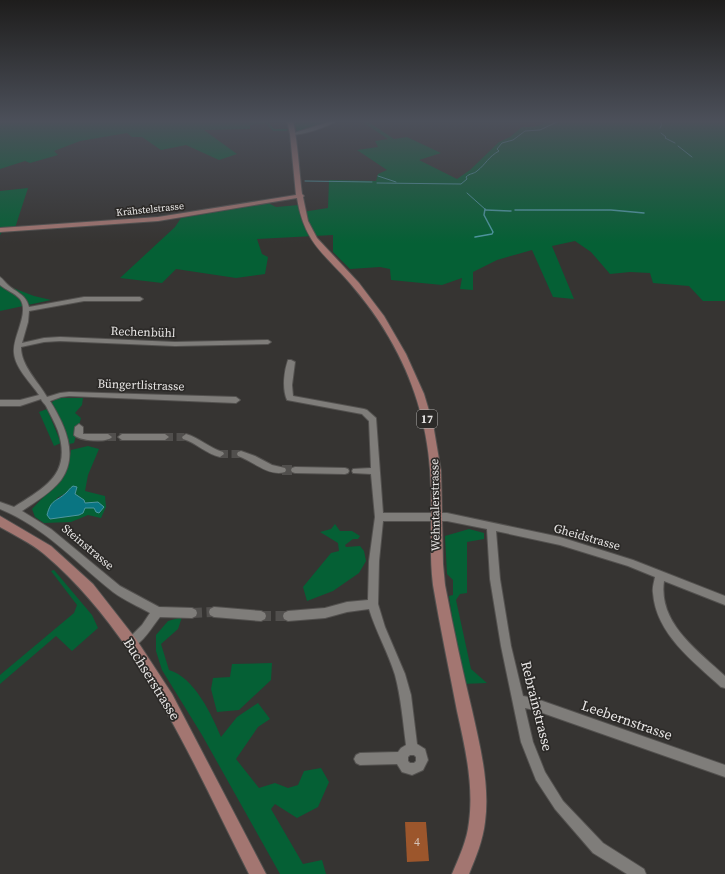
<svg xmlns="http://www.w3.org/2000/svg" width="725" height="874" font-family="'Source Serif 4',serif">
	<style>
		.green { fill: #056035; fill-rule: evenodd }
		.water { fill: #0a7582; stroke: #4d97a0 }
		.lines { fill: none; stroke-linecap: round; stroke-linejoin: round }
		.stream-far1 { stroke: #4d97a0; stroke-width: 1 }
		.stream { stroke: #4d97a0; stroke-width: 1.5 }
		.building { fill: #9c562c }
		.minor-tunnel-far1 { stroke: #514f4d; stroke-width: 8; stroke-dasharray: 8 3.5; stroke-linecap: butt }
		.minor-tunnel { stroke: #514f4d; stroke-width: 10; stroke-dasharray: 10 4.5; stroke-linecap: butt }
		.minor-casing { stroke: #53514f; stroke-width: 2 }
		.major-casing { stroke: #53514f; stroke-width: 2 }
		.minor { fill: #7f7d7a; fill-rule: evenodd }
		.major { fill: #a37671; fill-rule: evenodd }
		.labels { text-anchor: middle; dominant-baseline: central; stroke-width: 3.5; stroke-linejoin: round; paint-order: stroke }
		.far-street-label { font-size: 10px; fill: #e9e7e6; stroke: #2c2a28 }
		.shield { fill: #2c2a28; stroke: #b0aead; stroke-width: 1 }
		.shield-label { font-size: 11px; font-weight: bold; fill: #e9e7e6 }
		.street-label { font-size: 12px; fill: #e9e7e6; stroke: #2c2a28 }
		.near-number-label { font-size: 12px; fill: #d6c3b8 }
		.near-street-label { font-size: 14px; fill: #e9e7e6; stroke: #2c2a28 }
	</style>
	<rect width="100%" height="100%" fill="#363432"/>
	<path class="green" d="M0 121H267L274 129H288L287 131H273L266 123 250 125V129L204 130 237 154 219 160 186 145 161 150 142 137H132L127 133 80 141 54 151 58 155 30 163 25 161 0 169Z
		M294 121H332L301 131H297Z
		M361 121H367L394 139 407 137 441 153 419 160 457 179 470 170 499 142 510 137 522 127C530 127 539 128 544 121H725V301H703L689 286 653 283 650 273 630 272 610 274 591 252 575 241 552 246 574 299 553 297 532 250 497 260 473 272V290L460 289 462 278 442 285 391 280 390 269 380 267 350 269 333 252V235L257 239 262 254 268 257 265 274 236 278 176 269 162 283 120 278 175 227 181 218 268 203 276 207 299 205 302 212 328 208 329 180 376 181 378 174 387 170 357 150 378 147 375 141 388 139Z
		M28 188 15 228 4 229 0 235V191Z
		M0 283 34 296 51 300 0 311Z
		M57 398H83L82 405 75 413 81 418 74 443 69 444 51 403Z
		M47 409 61 443 54 446 39 412Z
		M88 446 99 449 88 475 85 491 105 496 106 507 101 518 88 515 71 522 44 523 35 517 32 509C49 491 69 475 71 450ZM77 487 75 494 84 500 85 503 98 502 101 505 94 508H85L79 515 50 519 57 498Z
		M335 524 340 531H352L360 536 358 539H353L345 545 346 547 360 546 364 551 366 561 359 573 333 591 307 601 303 587 331 553 339 551 338 543 320 532 331 529Z
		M469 529 484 533V539L467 542V593L460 594 456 600 471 669 487 683 462 684 449 596 453 595V580L447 574 445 536Z
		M54 570 92 615 98 628 72 651 56 636 0 684V675L74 613 77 605 51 571Z
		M182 617 178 629 161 644 169 670C194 677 212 715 221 737L237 717 258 703 270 719 258 727 236 759 259 788 275 783 288 788 298 785 304 771 321 768 329 782 318 807 297 818 275 804 271 809 303 864 322 860 326 874H280L202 735 162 670 156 651V635L168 621Z
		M272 663 271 680 239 710 217 712 211 689 213 678 230 677 232 664Z"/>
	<path class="water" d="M73 486 77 487 75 494 84 500 85 503 98 502 104 507 99 513 96 512 94 508H85L83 513 79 515 50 519 47 515C51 499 56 502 66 493 69 490 70 488 73 486Z"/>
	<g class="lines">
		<path class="stream-far1" d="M660 128 662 124 660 122 663 121
			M661 133 666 137 665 138 675 143
			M678 146 692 157
			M378 176 396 182
			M305 181 372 182
			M377 183 461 184 467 179 466 177C470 173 474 174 477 171 486 164 488 157 499 151L497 149 502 143 513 140 525 131 540 130 559 121
			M467 193 486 210"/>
		<path class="stream" d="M486 210 511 211
			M515 210H611L644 213
			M475 237 492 234 493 232 484 215 485 209"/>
	</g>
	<path class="building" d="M405 822H426L429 861 407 862Z"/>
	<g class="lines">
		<path class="minor-tunnel-far1" d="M108 437H122
			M165 437H186
			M220 454H241"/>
		<path class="minor-tunnel" d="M282 470H295
			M192 613 214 612
			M261 616H288"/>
		<g class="minor-casing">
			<path id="minor" d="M332 121H337C329 126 299 137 291 134Z
				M0 277C3 279 4 281 7 284 15 292 26 294 29 307L84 297H140L143 299 140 301H84L29 311 28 322 22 343 44 338 60 337 175 342 268 340 271 342 268 344 175 346 60 341 44 342 21 347C21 366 38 381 47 397L60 393 69 392 236 397 240 400 236 403 69 396 61 397 50 401C65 425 79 455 61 480 51 493 35 502 22 511L51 529 120 586 159 607 192 608 196 610 197 613 196 616 192 618 160 617C152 627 143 643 131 648L127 646 126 643 127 640 142 625 150 613C138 606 125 601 113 592 75 562 46 528 0 509V502L14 507C45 487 72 474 58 431 55 423 50 414 46 406 44 403 42 402 41 399L20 406H0V400H20L39 395C31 383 15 368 14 353 12 337 30 313 20 299 15 293 6 290 0 285Z
				M288 360H291L295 362 292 385 293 396 364 409 367 410 376 418 383 513H447L560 537 633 560 725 596V605L664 581C658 623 697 650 725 676V688L721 687C693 661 656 634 653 593 652 588 654 582 655 577L628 566 560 545 496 531 500 579 511 646 523 696 534 698 725 765V777L534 710 525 708 533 742 545 772 563 801 603 843 644 869 646 874H627L593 853 555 809 536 780 521 742 501 646 490 579 487 529 447 521H383L379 561 378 604 385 627 405 674 411 695 417 744 425 749 428 760 423 770 412 775 402 772 397 764 360 765 356 763 354 759 356 755 360 753 398 752 401 748 406 745C403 722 401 697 395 675 388 652 376 632 369 609L347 612 325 618 288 621 284 619 283 616 284 613 288 611 325 608 347 602 368 600 369 561 375 517 371 474 353 473 352 471 353 469 371 468 369 421 362 414 287 400C282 389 284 371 288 360ZM410 755H414L416 757V761L414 763H410L408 761V757Z
				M79 424 83 427V434H108L112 437C107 443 79 441 74 435L75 427Z
				M122 434H165L169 437 165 440H122L118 437Z
				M186 434C200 438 209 448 223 452L224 454 220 457C206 454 197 443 183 439L182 437Z
				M241 451 255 456 272 465 285 468 286 470 285 472C269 477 253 461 238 456L237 454 238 452Z
				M295 467 345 468 348 469 349 471 348 473 345 474 295 473 292 472 291 470 292 468Z
				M214 607 261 611 265 613 266 616 265 619 261 621 214 617 210 615 209 612 210 609Z"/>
		</g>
		<g class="major-casing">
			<path id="major" d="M287 121H293C298 145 299 170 302 194L304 196 303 197 308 221 317 238 359 283 384 316 406 354 424 394 433 424 441 471 443 564 445 585C453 627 462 669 472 710 480 746 490 785 485 822 483 840 476 857 469 874H452C459 857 467 841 469 822 474 785 465 747 457 711 449 669 440 627 433 585 429 553 432 520 431 488 430 441 419 395 398 354 386 330 371 308 354 288 326 254 305 246 297 198L158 221 0 232V228L158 217 296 195 290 134Z
				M0 516 51 546 93 584 136 639 172 694 266 874H249C193 764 140 635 44 554 31 543 14 535 0 527Z"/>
		</g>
		<use href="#minor" class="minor"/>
		<use href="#major" class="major"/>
	</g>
	<linearGradient id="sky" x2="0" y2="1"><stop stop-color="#1e1d1c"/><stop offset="0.5" stop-color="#4c505a"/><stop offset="1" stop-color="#4c505a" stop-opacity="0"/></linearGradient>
	<rect width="725" height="243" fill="url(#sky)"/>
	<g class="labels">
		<g class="far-street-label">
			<text transform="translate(150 209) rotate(-6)">Krähstelstrasse</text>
		</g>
		<rect class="shield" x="417" y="410" width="20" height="18" rx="3"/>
		<g class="shield-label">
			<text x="427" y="419">17</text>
		</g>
		<g class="street-label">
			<text transform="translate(143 332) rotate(2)">Rechenbühl</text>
			<text transform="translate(141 385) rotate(2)">Büngertlistrasse</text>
			<text transform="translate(435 505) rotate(-91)">Wehntalerstrasse</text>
			<text transform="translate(587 537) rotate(16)">Gheidstrasse</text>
			<text transform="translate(88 547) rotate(40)">Steinstrasse</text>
		</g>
		<g class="near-number-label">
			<text x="417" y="842">4</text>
		</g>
		<g class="near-street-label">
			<text transform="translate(152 679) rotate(58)">Buchserstrasse</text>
			<text transform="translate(537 706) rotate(76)">Rebrainstrasse</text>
			<text transform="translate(627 720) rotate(19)">Leebernstrasse</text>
		</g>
	</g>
</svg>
